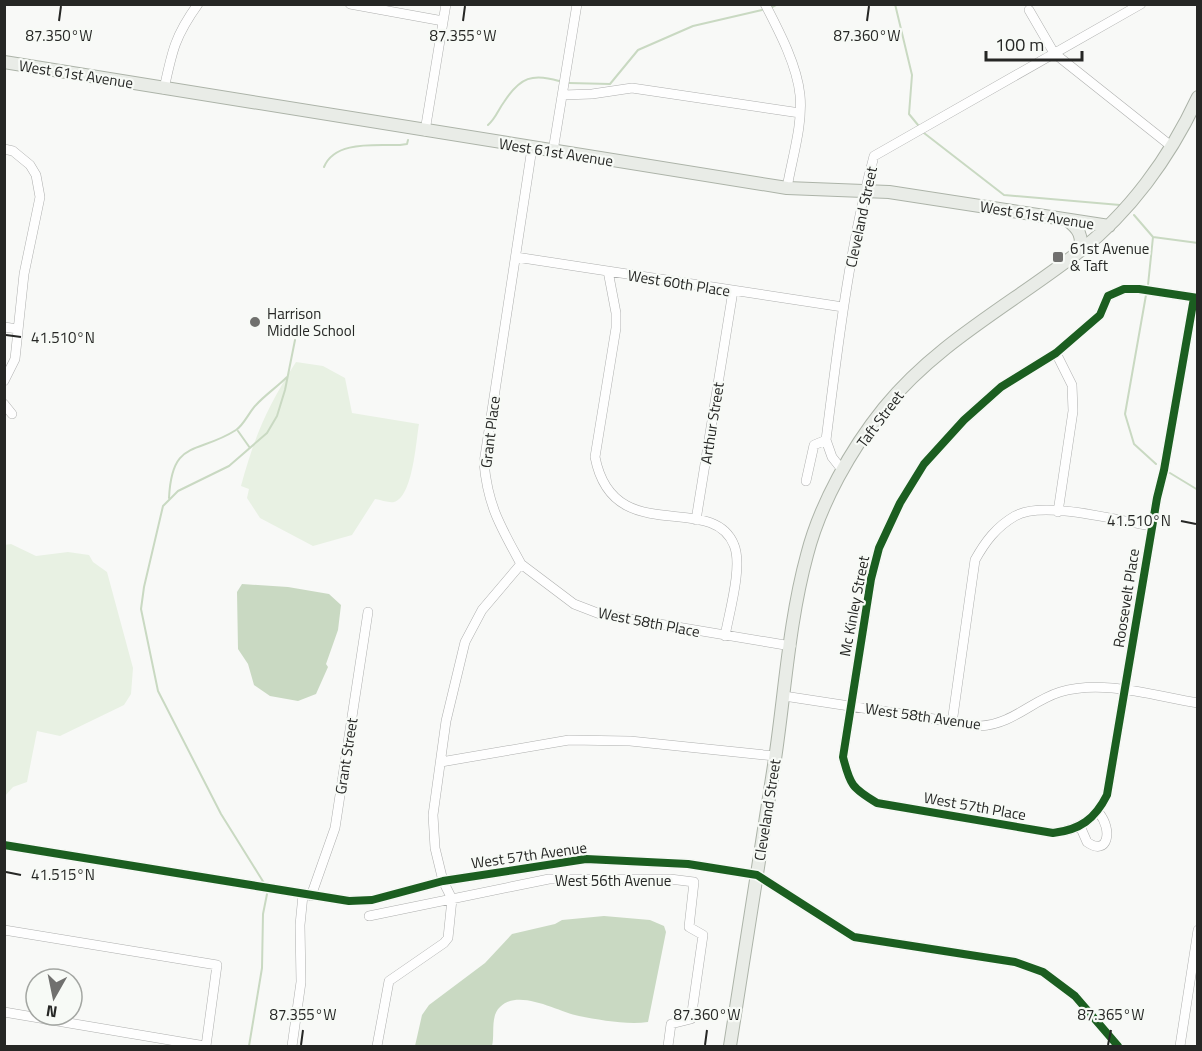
<svg xmlns="http://www.w3.org/2000/svg" width="1202" height="1051" font-family="'Titillium Web',sans-serif">
	<style>
		.green { fill: #e8f1e3 }
		.water { fill: #c9d9c2 }
		.lines { fill: none; stroke-linecap: round; stroke-linejoin: round }
		.stream { stroke: #c9d9c2; stroke-width: 2 }
		.minor-casing { stroke: #aeafae; stroke-width: 10 }
		.major-casing { stroke: #acb3a8; stroke-width: 14 }
		.minor { stroke: #fefefe; stroke-width: 9 }
		.major { stroke: #e9ece7; stroke-width: 12 }
		.cycleway-casing { stroke: #f7faf6; stroke-width: 11 }
		.cycleway { stroke: #1b5e20; stroke-width: 8 }
		.ticks { fill: none; stroke: #262725; stroke-width: 2 }
		.poi-dot { fill: #70706e; stroke: #f7faf6; stroke-width: 2 }
		.labels { text-anchor: middle; dominant-baseline: central; stroke-width: 4.5; stroke-linejoin: round; paint-order: stroke }
		.street-label { font-size: 15px; fill: #262725; stroke: #f7faf6 }
		.poi-label { font-size: 15px; fill: #262725; stroke: #f7faf6; text-anchor: start }
		.ticks-label { font-size: 15px; text-anchor: middle; fill: #262725; stroke: #f7faf6; stroke-width: 4.5; stroke-linejoin: round; paint-order: stroke }
	</style>
	<rect width="100%" height="100%" fill="#f8f9f7"/>
	<path class="green" d="M296 362 323 366 345 378 352 413 419 424C416 441 413 497 394 502 389 503 381 500 375 499L352 535 313 546 260 518 247 498 249 489 241 486C255 435 267 407 296 362Z
		M11 544 36 556 68 552 89 555 93 562 107 572 133 668 131 694 124 705 60 736 37 731 27 782 13 787 5 796 4 545Z"/>
	<path class="water" d="M242 584 288 587 329 594 341 605 338 630 326 664 328 667 316 694 298 701 270 696 254 685 248 664 238 649 237 592Z
		M604 916 650 920 664 926 666 932 648 1022C627 1025 600 1020 579 1016 558 1012 519 988 500 1007 490 1016 495 1035 492 1046H415L422 1015 429 1005 485 963 512 934 555 924 562 920Z"/>
	<g class="lines">
		<path class="stream" d="M895 4 912 75 909 114 918 125
			M772 7 778 4
			M569 83 610 84 638 50 693 26 762 10
			M488 125C496 118 498 110 504 102 520 77 533 73 559 81
			M924 133 1004 195 1120 205
			M324 167C335 140 376 146 400 145L407 144 408 140
			M1134 215 1153 237 1148 285
			M1153 237 1198 243
			M1146 295 1125 414 1134 444 1156 464
			M238 431 250 448
			M1170 473 1198 490
			M169 498C172 438 197 455 236 430 244 425 249 412 256 405 265 395 277 387 287 377
			M264 883 221 814 158 691 141 609 144 587 163 506 178 491 229 466 267 433 277 416 285 390 295 340
			M249 1046 262 968 263 914 267 894"/>
		<g class="minor-casing">
			<path id="minor" d="M350 4 443 21
				M765 4C779 31 797 65 800 95 803 125 792 158 787 188
				M1029 10 1054 53 1171 146
				M164 89C172 51 175 36 198 4
				M563 95 592 94 632 88 800 113
				M425 131 446 4
				M4 149 13 151 30 165 36 175 40 197 24 274 15 359 4 381
				M553 151 577 4
				M516 257 843 307
				M608 271 616 313V328L595 457C613 550 712 490 734 545 743 566 729 613 725 636
				M1194 298 1164 470 1157 498 1107 795C1095 819 1080 830 1053 833L877 803C852 788 850 785 843 757L871 579 879 548 900 503 924 464 964 420 1001 387 1056 353 1100 315 1108 296 1124 289H1139L1198 298
				M4 327 18 329
				M1056 353 1072 385 1073 411 1058 512
				M4 404 12 414
				M843 471 832 457 826 440C838 345 849 249 874 156L1141 4
				M806 481 814 445 826 440
				M696 520 733 291
				M521 564 574 604 600 614 791 646
				M784 696 980 726C1013 724 1031 701 1060 692 1103 679 1154 696 1198 703
				M952 723 975 560C985 542 996 527 1015 516 1044 500 1119 521 1152 526
				M441 762 569 740 630 741 775 756
				M1080 826 1087 842C1108 857 1113 830 1099 813
				M4 845 349 901 372 900 443 881 586 859 688 864 757 875 854 937 1015 962 1043 972 1075 996 1118 1046
				M311 896 335 828 368 612
				M369 916 549 879H670L694 882 689 927 703 935 691 1019 671 1024 668 1046
				M4 930 217 965 206 1046
				M4 1012 205 1046
				M292 1046 301 982 300 925 303 895
				M377 1046 389 981 444 943 448 938 452 899 443 881 435 848 433 815 446 721 465 642 482 610 521 564C501 527 488 507 484 463L532 148
				M1180 1046 1198 930"/>
		</g>
		<g class="major-casing">
			<path id="major" d="M4 62 787 188 889 192 1109 226
				M1067 220C1079 229 1083 236 1080 251
				M730 1046C745 951 760 855 775 759 785 692 789 621 807 555 820 504 851 449 884 408 937 343 1010 305 1076 254 1129 214 1170 157 1198 97"/>
		</g>
		<use href="#minor" class="minor"/>
		<use href="#major" class="major"/>
		<g class="cycleway-casing">
			<path id="cycleway" d="M1194 298 1164 470 1157 498 1107 795C1095 819 1080 830 1053 833L877 803C852 788 850 785 843 757L871 579 879 548 900 503 924 464 964 420 1001 387 1056 353 1100 315 1108 296 1124 289H1139L1198 298
				M4 845 349 901 372 900 443 881 586 859 688 864 757 875 854 937 1015 962 1043 972 1075 996 1118 1046"/>
		</g>
		<use href="#cycleway" class="cycleway"/>
	</g>
	<path class="ticks" d="M59 21 61 6M463 21 465 6M867 21 869 6M6 335 21 337M1181 521 1196 524M6 872 21 875M301 1045 303 1030M705 1045 707 1030M1108 1045 1111 1030"/>
	<g class="poi-dot">
		<rect x="1052" y="251" width="12" height="12" rx="3"/>
		<circle cx="255" cy="322" r="6"/>
	</g>
	<g class="labels">
		<g class="street-label">
			<text transform="translate(76 74) rotate(9)">West 61st Avenue</text>
			<text transform="translate(556 152) rotate(9)">West 61st Avenue</text>
			<text transform="translate(1037 215) rotate(9)">West 61st Avenue</text>
			<text transform="translate(861 217) rotate(-78)">Cleveland Street</text>
			<text transform="translate(679 283) rotate(9)">West 60th Place</text>
			<text transform="translate(880 419) rotate(-53)">Taft Street</text>
			<text transform="translate(712 423) rotate(-81)">Arthur Street</text>
			<text transform="translate(490 432) rotate(-83)">Grant Place</text>
			<text transform="translate(1126 598) rotate(-81)">Roosevelt Place</text>
			<text transform="translate(854 606) rotate(-79)">Mc Kinley Street</text>
			<text transform="translate(649 622) rotate(11)">West 58th Place</text>
			<text transform="translate(923 716) rotate(8)">West 58th Avenue</text>
			<text transform="translate(346 756) rotate(-81)">Grant Street</text>
			<text transform="translate(975 806) rotate(10)">West 57th Place</text>
			<text transform="translate(767 810) rotate(-81)">Cleveland Street</text>
			<text transform="translate(529 855) rotate(-8)">West 57th Avenue</text>
			<text x="613" y="880">West 56th Avenue</text>
		</g>
		<g class="poi-label">
			<text x="1070" y="248">61st Avenue<tspan x="1070" dy="17">&amp; Taft</tspan></text>
			<text x="267" y="313">Harrison<tspan x="267" dy="17">Middle School</tspan></text>
		</g>
	</g>
	<g class="ticks-label">
		<text x="59" y="41">87.350°W</text>
		<text x="463" y="41">87.355°W</text>
		<text x="867" y="41">87.360°W</text>
		<text x="63" y="343">41.510°N</text>
		<text x="1139" y="526">41.510°N</text>
		<text x="63" y="880">41.515°N</text>
		<text x="303" y="1020">87.355°W</text>
		<text x="707" y="1020">87.360°W</text>
		<text x="1111" y="1020">87.365°W</text>
	</g>
	<rect width="1202" height="1051" fill="none" stroke="#262725" stroke-width="12"/>
	<g transform="translate(54 997) rotate(189)"><circle r="28" fill="#f7faf6" stroke="#a3a6a2" stroke-width="1.5"/>
	<path d="M0-4.5L10 22L0 15L-10 22Z" fill="#70706e"/>
	<text y="-9" font-size="16" font-weight="bold" text-anchor="middle" fill="#262725">N</text>
	</g>
	<path d="M986 51v9h96v-9" fill="none" stroke="#262725" stroke-width="3"/>
	<text x="995" y="51" font-size="18" fill="#262725" stroke="#f7faf6" stroke-width="4.5" paint-order="stroke">100 m</text>
</svg>
